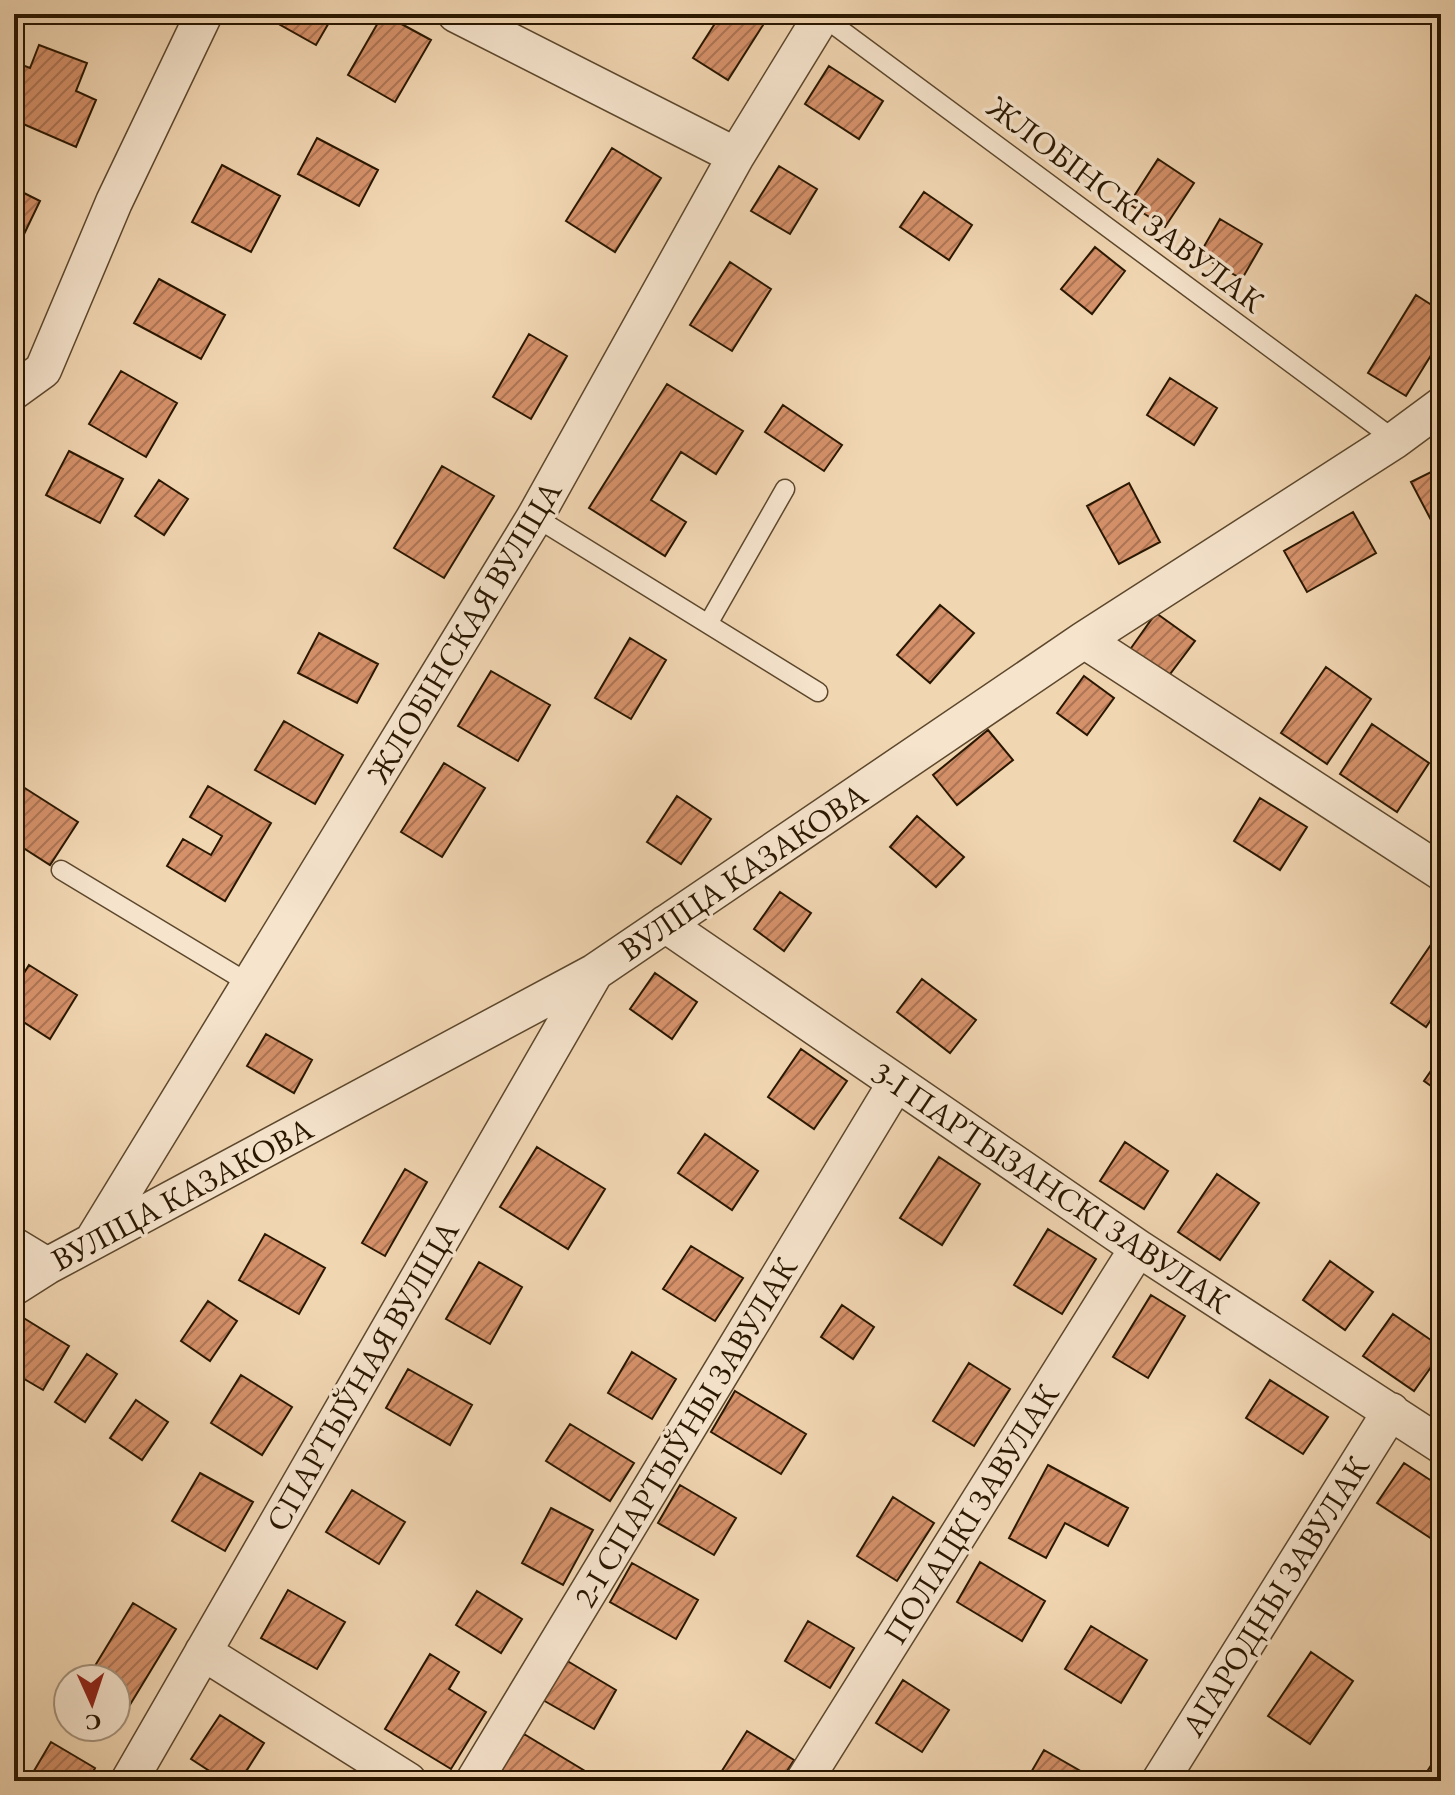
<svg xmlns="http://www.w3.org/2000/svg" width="1455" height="1795" font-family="'EB Garamond',serif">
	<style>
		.building { fill: url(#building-hatch); stroke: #2a1700; stroke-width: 2 }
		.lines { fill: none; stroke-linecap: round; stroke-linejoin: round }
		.lane-casing { stroke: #5c472c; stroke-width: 21 }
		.street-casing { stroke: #5c472c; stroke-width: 39 }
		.lane { stroke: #f6e4cd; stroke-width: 18 }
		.street { stroke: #f6e4cd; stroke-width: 36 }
		.labels { text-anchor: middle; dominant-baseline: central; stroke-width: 7; stroke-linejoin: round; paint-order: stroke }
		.street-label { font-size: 32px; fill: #2a1700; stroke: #f6e4cd }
	</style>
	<defs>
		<pattern id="building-hatch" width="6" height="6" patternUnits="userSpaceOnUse" patternTransform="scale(2)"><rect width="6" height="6" fill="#d5916a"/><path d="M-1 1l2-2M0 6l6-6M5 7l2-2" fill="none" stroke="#ad7555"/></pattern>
	</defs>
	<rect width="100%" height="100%" fill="#f1d6b2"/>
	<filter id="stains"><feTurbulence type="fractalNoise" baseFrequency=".0025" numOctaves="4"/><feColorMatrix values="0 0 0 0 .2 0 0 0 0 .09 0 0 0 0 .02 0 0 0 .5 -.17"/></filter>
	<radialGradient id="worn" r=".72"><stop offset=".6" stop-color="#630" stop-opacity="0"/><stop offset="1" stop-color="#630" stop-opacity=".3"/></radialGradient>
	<path class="building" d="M281 14H334L316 45 277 23Z
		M383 14 431 40 395 102 348 75Z
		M721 14H746L763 25 728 80 693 58Z
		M39 45 87 63 76 91 96 100 76 147 14 120V62L30 68Z
		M829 66 883 101 859 139 805 104Z
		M317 138 378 170 359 206 298 174Z
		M612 148 661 178 615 252 566 221Z
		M1158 159 1194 183 1165 227 1129 204Z
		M222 165 280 196 251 252 192 222Z
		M779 166 817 189 790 234 751 211Z
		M14 188 40 201 14 255Z
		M924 192 972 225 949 260 900 227Z
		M1220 219 1262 244 1242 279 1199 255Z
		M1095 247 1125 271 1092 314 1061 289Z
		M730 262 771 289 732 351 690 325Z
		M159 279 225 315 201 359 134 323Z
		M1416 295 1441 311V339L1406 396 1368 373Z
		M529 334 567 356 531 419 493 397Z
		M121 371 177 403 146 457 89 424Z
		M1170 378 1217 408 1194 445 1147 415Z
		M667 384 743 431 716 474 681 452 651 500 686 522 665 556 589 508Z
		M783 405 842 445 824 471 765 432Z
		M69 451 123 479 100 523 46 495Z
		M442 466 494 496 444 578 394 548Z
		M1441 467V536L1440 537 1411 482Z
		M159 480 188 499 164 535 135 516Z
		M1129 483 1160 542 1119 564 1087 506Z
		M1353 512 1376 553 1307 592 1284 551Z
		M940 605 974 633 930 683 897 655Z
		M1156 613 1195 641 1167 678 1129 651Z
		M319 633 378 664 357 703 298 673Z
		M630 638 666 660 631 719 595 698Z
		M1326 667 1371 699 1327 764 1281 733Z
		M491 671 550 705 518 761 458 726Z
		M1084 676 1114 698 1087 735 1057 713Z
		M284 721 343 755 315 804 255 770Z
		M1372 724 1429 763 1397 812 1340 774Z
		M988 730 1013 760 957 805 933 775Z
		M444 763 485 788 442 857 401 832Z
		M20 785 78 822 50 865 14 842V794Z
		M208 786 271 823 225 901 167 866 183 839 211 855 222 836 190 817Z
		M677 796 711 819 681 864 647 842Z
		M1260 798 1307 827 1280 870 1234 841Z
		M917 816 964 857 936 887 890 847Z
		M780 892 811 913 784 951 754 929Z
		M1441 930V1005L1426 1027 1391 1003Z
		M29 965 77 995 50 1039 14 1016V989Z
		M655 973 697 1002 672 1039 630 1009Z
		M922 979 976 1020 950 1053 897 1012Z
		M266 1034 312 1060 294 1093 247 1066Z
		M801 1049 847 1081 814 1129 768 1097Z
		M1441 1056V1093L1424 1081Z
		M705 1134 758 1171 732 1210 678 1173Z
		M1125 1142 1168 1171 1144 1209 1100 1181Z
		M537 1147 605 1189 568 1249 500 1207Z
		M939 1157 980 1184 942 1245 900 1218Z
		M405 1169 427 1182 385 1256 362 1243Z
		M1217 1174 1259 1203 1220 1260 1178 1232Z
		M1048 1229 1096 1259 1062 1314 1014 1285Z
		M265 1234 325 1268 299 1314 239 1280Z
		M691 1246 743 1278 715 1321 663 1289Z
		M1330 1261 1373 1292 1345 1330 1303 1300Z
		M479 1262 522 1287 490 1344 446 1319Z
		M1151 1295 1185 1316 1148 1378 1113 1357Z
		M208 1301 237 1321 210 1361 181 1341Z
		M842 1305 874 1327 853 1359 821 1337Z
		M1393 1314 1441 1347V1353L1414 1391 1363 1356Z
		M22 1317 69 1346 43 1390 14 1373V1330Z
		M632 1352 676 1379 652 1419 608 1393Z
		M87 1354 117 1374 85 1422 55 1402Z
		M969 1363 1010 1389 974 1446 933 1421Z
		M408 1369 472 1405 450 1445 386 1408Z
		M241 1375 292 1407 262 1455 211 1423Z
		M1270 1380 1328 1417 1303 1454 1246 1418Z
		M735 1391 806 1434 781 1474 711 1432Z
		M136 1400 168 1422 142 1460 110 1438Z
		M570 1424 634 1463 610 1501 546 1461Z
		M1404 1463 1441 1487V1545L1377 1503Z
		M1048 1465 1128 1508 1108 1546 1065 1523 1046 1558 1009 1538Z
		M200 1473 253 1502 225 1551 172 1521Z
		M680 1485 736 1518 714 1555 658 1523Z
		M352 1490 405 1522 379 1564 326 1532Z
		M893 1497 934 1523 897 1581 857 1556Z
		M551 1508 593 1530 563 1585 522 1563Z
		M980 1562 1045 1601 1022 1641 957 1602Z
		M632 1563 698 1600 676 1639 610 1602Z
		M288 1590 345 1622 317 1669 261 1638Z
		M477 1591 522 1619 501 1653 456 1625Z
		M133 1603 176 1629 125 1713 116 1708V1679H87Z
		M808 1621 854 1648 830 1688 785 1661Z
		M1091 1626 1147 1660 1121 1703 1065 1669Z
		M1311 1652 1353 1681 1310 1744 1268 1716Z
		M430 1654 459 1672 449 1689 486 1712 451 1769 385 1729Z
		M564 1659 616 1690 594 1729 541 1699Z
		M903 1680 949 1710 922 1752 876 1723Z
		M220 1715 264 1743 240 1781H225L191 1759Z
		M747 1731 794 1760 781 1781H732L720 1774Z
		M524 1734 590 1774 585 1781H505L498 1776Z
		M51 1742 95 1768 88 1781H28Z
		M1044 1750 1098 1781H1026Z
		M1441 1750V1781H1421Z"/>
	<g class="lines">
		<g class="lane-casing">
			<path id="lane" d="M822 16 1395 440
				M535 517 818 692
				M708 624 785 489
				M61 870 250 984"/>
		</g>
		<g class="street-casing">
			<path id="street" d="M456 14 736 156
				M14 391 43 370 114 202 204 14
				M1084 640 1441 872
				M665 924 1138 1248 1441 1445
				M94 1239 535 517 736 156 823 14
				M14 1246 47 1266
				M14 1287 47 1266 595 972 1084 640 1395 440 1441 406
				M203 1652 408 1781
				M129 1781 595 972
				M474 1781 896 1083
				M804 1781 1138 1248
				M1160 1781 1391 1411"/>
		</g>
		<use href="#lane" class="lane"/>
		<use href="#street" class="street"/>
	</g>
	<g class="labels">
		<g class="street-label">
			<text transform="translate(1126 204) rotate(37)">ЖЛОБІНСКІ ЗАВУЛАК</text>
			<text transform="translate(464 632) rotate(-59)">ЖЛОБІНСКАЯ ВУЛІЦА</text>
			<text transform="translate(743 872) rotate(-34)">ВУЛІЦА КАЗАКОВА</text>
			<text transform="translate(1051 1187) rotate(34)">3-І ПАРТЫЗАНСКІ ЗАВУЛАК</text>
			<text transform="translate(182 1194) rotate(-28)">ВУЛІЦА КАЗАКОВА</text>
			<text transform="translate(362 1376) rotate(-60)">СПАРТЫЎНАЯ ВУЛІЦА</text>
			<text transform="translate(685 1432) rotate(-59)">2-І СПАРТЫЎНЫ ЗАВУЛАК</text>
			<text transform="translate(971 1514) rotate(-58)">ПОЛАЦКІ ЗАВУЛАК</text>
			<text transform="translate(1275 1596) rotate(-58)">АГАРОДНЫ ЗАВУЛАК</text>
		</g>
	</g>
	<rect width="1455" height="1795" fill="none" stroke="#f1d6b2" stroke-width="48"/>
	<rect x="16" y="16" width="1423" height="1763" fill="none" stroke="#2a1700" stroke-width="4"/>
	<rect x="24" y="24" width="1407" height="1747" fill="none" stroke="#2a1700" stroke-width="2"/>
	<g transform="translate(92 1703) rotate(177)"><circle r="38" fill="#f6e4cd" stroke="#a4927b" stroke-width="2"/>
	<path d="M0-6L14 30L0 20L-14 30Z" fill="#8f2418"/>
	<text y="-12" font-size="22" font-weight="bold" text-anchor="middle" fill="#2a1700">С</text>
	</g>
	<rect width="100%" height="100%" filter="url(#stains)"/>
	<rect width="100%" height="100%" fill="url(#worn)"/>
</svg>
